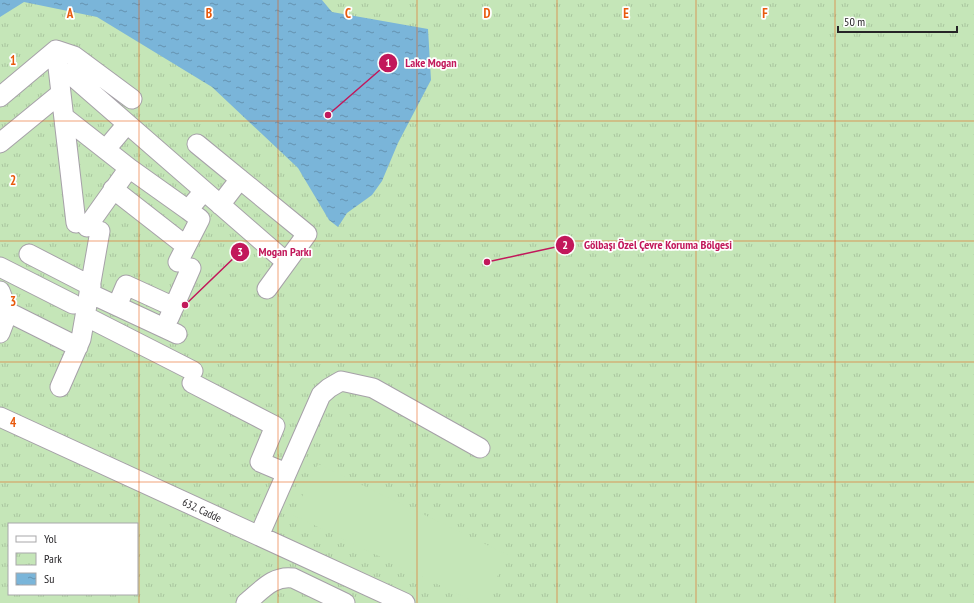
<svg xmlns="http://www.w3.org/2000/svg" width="974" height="603" font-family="'PT Sans Narrow',sans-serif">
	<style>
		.park { fill: url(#park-tufts); fill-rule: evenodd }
		.pitch { fill: #c5e6b8 }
		.water { fill: url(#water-ripples) }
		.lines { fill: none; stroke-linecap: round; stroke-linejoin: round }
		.minor-casing { stroke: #a6a1a8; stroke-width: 21 }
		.minor { stroke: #fff; stroke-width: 19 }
		.grid { fill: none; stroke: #e8590c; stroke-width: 1; stroke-opacity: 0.55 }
		.labels { text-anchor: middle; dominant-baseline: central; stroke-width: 3.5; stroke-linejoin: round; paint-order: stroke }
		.street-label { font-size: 11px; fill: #262427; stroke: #fff }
		.grid-label { font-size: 13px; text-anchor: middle; font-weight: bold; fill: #e8590c; stroke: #fff; stroke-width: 3.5; stroke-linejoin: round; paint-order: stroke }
		.leader { fill: none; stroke: #c2185b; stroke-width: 1.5 }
		.callout-dot { fill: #c2185b; stroke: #fff; stroke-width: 1.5 }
		.mark-label { font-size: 12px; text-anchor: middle; font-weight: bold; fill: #fff }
		.callout-label { font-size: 12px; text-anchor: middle; font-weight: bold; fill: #c2185b; stroke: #fff; stroke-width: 3.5; stroke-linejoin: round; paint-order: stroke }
	</style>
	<defs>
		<pattern id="park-tufts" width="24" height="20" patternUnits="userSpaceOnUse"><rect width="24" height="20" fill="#c5e6b8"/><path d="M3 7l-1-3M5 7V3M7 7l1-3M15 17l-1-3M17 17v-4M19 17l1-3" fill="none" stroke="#a9c59e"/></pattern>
		<pattern id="water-ripples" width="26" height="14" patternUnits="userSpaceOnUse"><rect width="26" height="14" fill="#7ab5d9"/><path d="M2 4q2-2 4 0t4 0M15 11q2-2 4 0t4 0" fill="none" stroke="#6493b0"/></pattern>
	</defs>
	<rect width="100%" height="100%" fill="#f5eff7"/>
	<path class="park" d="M0 0H974V603H0ZM9 524H137V594H9Z"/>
	<path class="pitch" d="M318 464 508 555 484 603H477L293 515Z
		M288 596 303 603H284Z"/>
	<path class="water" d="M0 0H322L332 12 428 29 431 80 398 143 382 181 372 195 347 213 338 227 329 220 298 168 212 87 97 17 24 2 0 17Z"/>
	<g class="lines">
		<g class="minor-casing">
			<path id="minor" d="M56 50 76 223
				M56 50 74 56 132 99
				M69 73 286 262
				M0 97 56 50
				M64 117 129 168 87 227
				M0 143 61 93
				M197 144 307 234 267 289
				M106 149 127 124
				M129 168 188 210
				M113 189 186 246
				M220 205 240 179
				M29 254 91 286
				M178 262 200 219 188 210 204 191
				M0 267 73 304
				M0 291 8 312 0 333
				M89 293 177 334
				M117 306 126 285 174 307
				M8 312 78 347
				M85 316 193 371
				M169 318 191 268
				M192 383 275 426 260 462 286 473
				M60 387 81 339 100 231
				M0 417 405 603
				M259 536 321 395 329 388 341 381 373 388 480 448
				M246 603C261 591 273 575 293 578L345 603"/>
		</g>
		<use href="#minor" class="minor"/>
	</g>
	<path class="grid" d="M139 0V603M278 0V603M417 0V603M557 0V603M696 0V603M835 0V603M0 121H974M0 241H974M0 362H974M0 482H974"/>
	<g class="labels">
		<g class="street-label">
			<text transform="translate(202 510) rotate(25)">632. Cadde</text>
		</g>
	</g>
	<g class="grid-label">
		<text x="70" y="18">A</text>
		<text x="209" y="18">B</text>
		<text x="348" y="18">C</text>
		<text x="487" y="18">D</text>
		<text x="626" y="18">E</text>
		<text x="765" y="18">F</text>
		<text x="13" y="65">1</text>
		<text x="13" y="185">2</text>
		<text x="13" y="306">3</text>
		<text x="13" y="427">4</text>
	</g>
	<path class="leader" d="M328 115L388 63M487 262L565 245M185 305L240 252"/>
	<g class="callout-dot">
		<circle cx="328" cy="115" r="4"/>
		<circle cx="487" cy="262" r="4"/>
		<circle cx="185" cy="305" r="4"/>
		<circle cx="388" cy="63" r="10"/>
		<circle cx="565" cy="245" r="10"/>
		<circle cx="240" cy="252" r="10"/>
	</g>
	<g class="mark-label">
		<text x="388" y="67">1</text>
		<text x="565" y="249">2</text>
		<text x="240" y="256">3</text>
	</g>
	<g class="callout-label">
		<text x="431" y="67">Lake Mogan</text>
		<text x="658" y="249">Gölbaşı Özel Çevre Koruma Bölgesi</text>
		<text x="285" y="256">Mogan Parkı</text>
	</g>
	<rect x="8" y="523" width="130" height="72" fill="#ffffff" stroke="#a8a7a9"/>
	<rect x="16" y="536" width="20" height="6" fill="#ffffff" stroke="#a8a7a9"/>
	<text x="44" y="543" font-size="12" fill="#262427">Yol</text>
	<rect x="16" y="553" width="20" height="12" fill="url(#park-tufts)" stroke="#a8a7a9"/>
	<text x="44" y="563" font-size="12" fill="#262427">Park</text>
	<rect x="16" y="573" width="20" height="12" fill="url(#water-ripples)" stroke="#a8a7a9"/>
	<text x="44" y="583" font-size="12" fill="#262427">Su</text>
	<path d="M838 26v6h119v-6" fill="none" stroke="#262427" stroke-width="2"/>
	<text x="844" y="26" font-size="12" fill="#262427" stroke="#ffffff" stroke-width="3" paint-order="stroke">50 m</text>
</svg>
